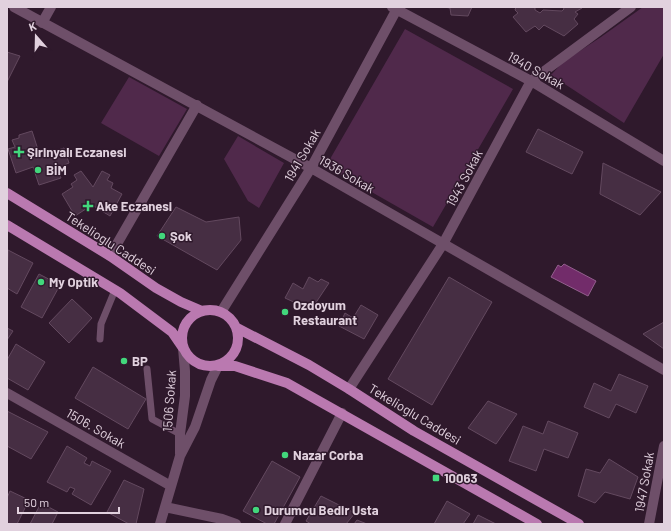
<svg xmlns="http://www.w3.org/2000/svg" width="671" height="531" font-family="Barlow,sans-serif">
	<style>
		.green { fill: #50294b }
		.water { fill: #722c6a; stroke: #935e8d }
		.building { fill: #462e43; stroke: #63495f }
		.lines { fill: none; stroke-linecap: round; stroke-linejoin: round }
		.service { stroke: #6e4f69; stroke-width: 7 }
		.minor { stroke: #6e4f69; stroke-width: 10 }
		.primary { stroke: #ba79b0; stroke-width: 10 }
		.poi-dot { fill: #42d77c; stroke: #2f192c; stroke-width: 1.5 }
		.labels { text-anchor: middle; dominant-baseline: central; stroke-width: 3; stroke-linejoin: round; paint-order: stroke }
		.street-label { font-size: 13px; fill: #e1d1de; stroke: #2f192c }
		.poi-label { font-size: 13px; font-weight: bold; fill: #e1d1de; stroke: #2f192c; text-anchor: start }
	</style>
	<rect width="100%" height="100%" fill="#2f192c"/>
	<path class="green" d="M643 7H664V54L624 123 551 75 563 62 601 37Z
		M405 29 513 89 433 227 326 166Z
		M129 77 187 109 159 156 101 123Z
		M238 136 284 163 259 208 248 201 224 159Z"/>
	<path class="water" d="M564 264 596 281 588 296 551 277 558 265 561 267Z"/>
	<path class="building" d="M444 7H472L468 16 451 15 450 8Z
		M516 7H535V10L540 13 543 10 562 11 564 9 563 7H581L582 8 575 12 578 14 574 19 578 24 564 36 544 25 539 30 535 26 526 32 513 17 518 13 515 10Z
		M7 52 20 56 7 82Z
		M538 129 583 152 572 174 526 152Z
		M32 131 40 156 64 148 69 163 64 165 66 171 59 173 61 178 39 185 33 167 16 173 8 149 15 147 12 140 19 138V135Z
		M603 163 661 192 640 215 600 194Z
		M81 171 93 187 102 171 110 175 107 180 113 183 111 188 122 194 110 216 92 205 75 216 62 194 73 187 71 184 77 180 74 175Z
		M176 207 206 222 239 217 241 240 217 270 157 236Z
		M8 250 33 263 17 294 7 288Z
		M39 274 60 285 42 318 21 307Z
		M309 277 318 282 321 279 329 283 311 310 285 298 293 283 303 289Z
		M449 277 492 302 432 405 388 379Z
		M72 299 92 318 69 343 49 323Z
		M361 305 378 315 364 339 339 326 345 313 353 318Z
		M664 322V349L643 334Z
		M7 328 13 331 7 340Z
		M16 344 45 362 28 390 7 378V360Z
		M93 367 146 399 128 429 75 398Z
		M619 374 648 386 636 413 616 404 609 418 584 407 594 383 611 391Z
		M488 401 517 414 496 444 468 428Z
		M7 411 48 432 31 459 7 446Z
		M548 421 578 433 568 458 544 449 536 471 509 461 523 426 543 434Z
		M67 446 87 458 84 463 90 466 92 461 111 471 91 505 72 494 75 489 70 487 67 492 47 482Z
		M609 459 638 477 630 499 605 492 595 503 578 496 586 469 600 473Z
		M272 461 300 477 274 524H267L243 511Z
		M124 480 144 489 136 524H129L107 512Z
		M10 491 29 500 17 524H7V498Z
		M321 496 355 513 346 524H311L306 521Z
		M447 501 470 514 463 524H434Z
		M41 503 58 512 52 524H30Z
		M478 515 496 524H473Z
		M357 520 367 524H354Z"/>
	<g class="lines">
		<path class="service" d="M100 339 101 324 115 290
			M147 369 152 419 180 434"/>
		<path class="minor" d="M14 7 311 168 664 370
			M392 7 531 81 664 161
			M42 23 51 7
			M110 256 197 105
			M221 312 311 168 398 7
			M349 389 443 244 531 81 631 7
			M7 393 171 486
			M180 454V434L185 396V371L183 348
			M165 507 222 519 236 524
			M160 524 180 456 195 427 211 380 218 366
			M285 524 342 413
			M649 524 664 446"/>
		<path class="primary" d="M7 193 110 256 156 288 181 302 202 311
			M7 225 120 293 172 332 183 348
			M182 338a28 28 0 1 1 56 0a28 28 0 1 1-56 0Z
			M237 328 309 365 349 389 414 431 579 524
			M218 366H235L287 383 537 524"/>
	</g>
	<g class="poi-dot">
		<path d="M17 146h4v4h4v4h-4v4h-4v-4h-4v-4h4z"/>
		<circle cx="38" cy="170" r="4"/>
		<path d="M86 200h4v4h4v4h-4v4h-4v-4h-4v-4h4z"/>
		<circle cx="162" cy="236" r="4"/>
		<circle cx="41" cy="282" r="4"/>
		<circle cx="285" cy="312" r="4"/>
		<circle cx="124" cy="361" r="4"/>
		<circle cx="285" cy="455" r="4"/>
		<rect x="432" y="474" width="8" height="8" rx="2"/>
		<circle cx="256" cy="510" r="4"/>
	</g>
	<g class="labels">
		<g class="street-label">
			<text transform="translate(536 70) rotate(29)">1940 Sokak</text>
			<text transform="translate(302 155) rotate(-60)">1941 Sokak</text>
			<text transform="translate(347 174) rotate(30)">1936 Sokak</text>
			<text transform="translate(464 178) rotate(-62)">1943 Sokak</text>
			<text transform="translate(111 243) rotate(33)">Tekelioglu Caddesi</text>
			<text transform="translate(169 401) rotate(-86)">1506 Sokak</text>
			<text transform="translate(415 414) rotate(31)">Tekelioglu Caddesi</text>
			<text transform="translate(96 428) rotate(30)">1506. Sokak</text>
			<text transform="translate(644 482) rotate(-80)">1947 Sokak</text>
		</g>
		<g class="poi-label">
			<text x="27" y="152">Şirinyalı Eczanesi</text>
			<text x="46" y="170">BİM</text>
			<text x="96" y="206">Ake Eczanesi</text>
			<text x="170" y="236">Şok</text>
			<text x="49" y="282">My Optik</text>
			<text x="293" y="305">Ozdoyum<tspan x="293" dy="15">Restaurant</tspan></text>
			<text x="132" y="361">BP</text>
			<text x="293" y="455">Nazar Corba</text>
			<text x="444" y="478">10063</text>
			<text x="264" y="510">Durumcu Bedir Usta</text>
		</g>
	</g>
	<rect width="671" height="531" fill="none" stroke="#e1d1de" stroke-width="16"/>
	<g transform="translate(36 36) rotate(340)" stroke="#2f192c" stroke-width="3" paint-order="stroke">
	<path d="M0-3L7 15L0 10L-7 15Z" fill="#e1d1de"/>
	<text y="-6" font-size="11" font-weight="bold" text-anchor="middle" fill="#e1d1de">K</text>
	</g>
	<path d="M18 507v6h101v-6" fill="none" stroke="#e1d1de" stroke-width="2"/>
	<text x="24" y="507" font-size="12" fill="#e1d1de" stroke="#2f192c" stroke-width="3" paint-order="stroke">50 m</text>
</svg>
